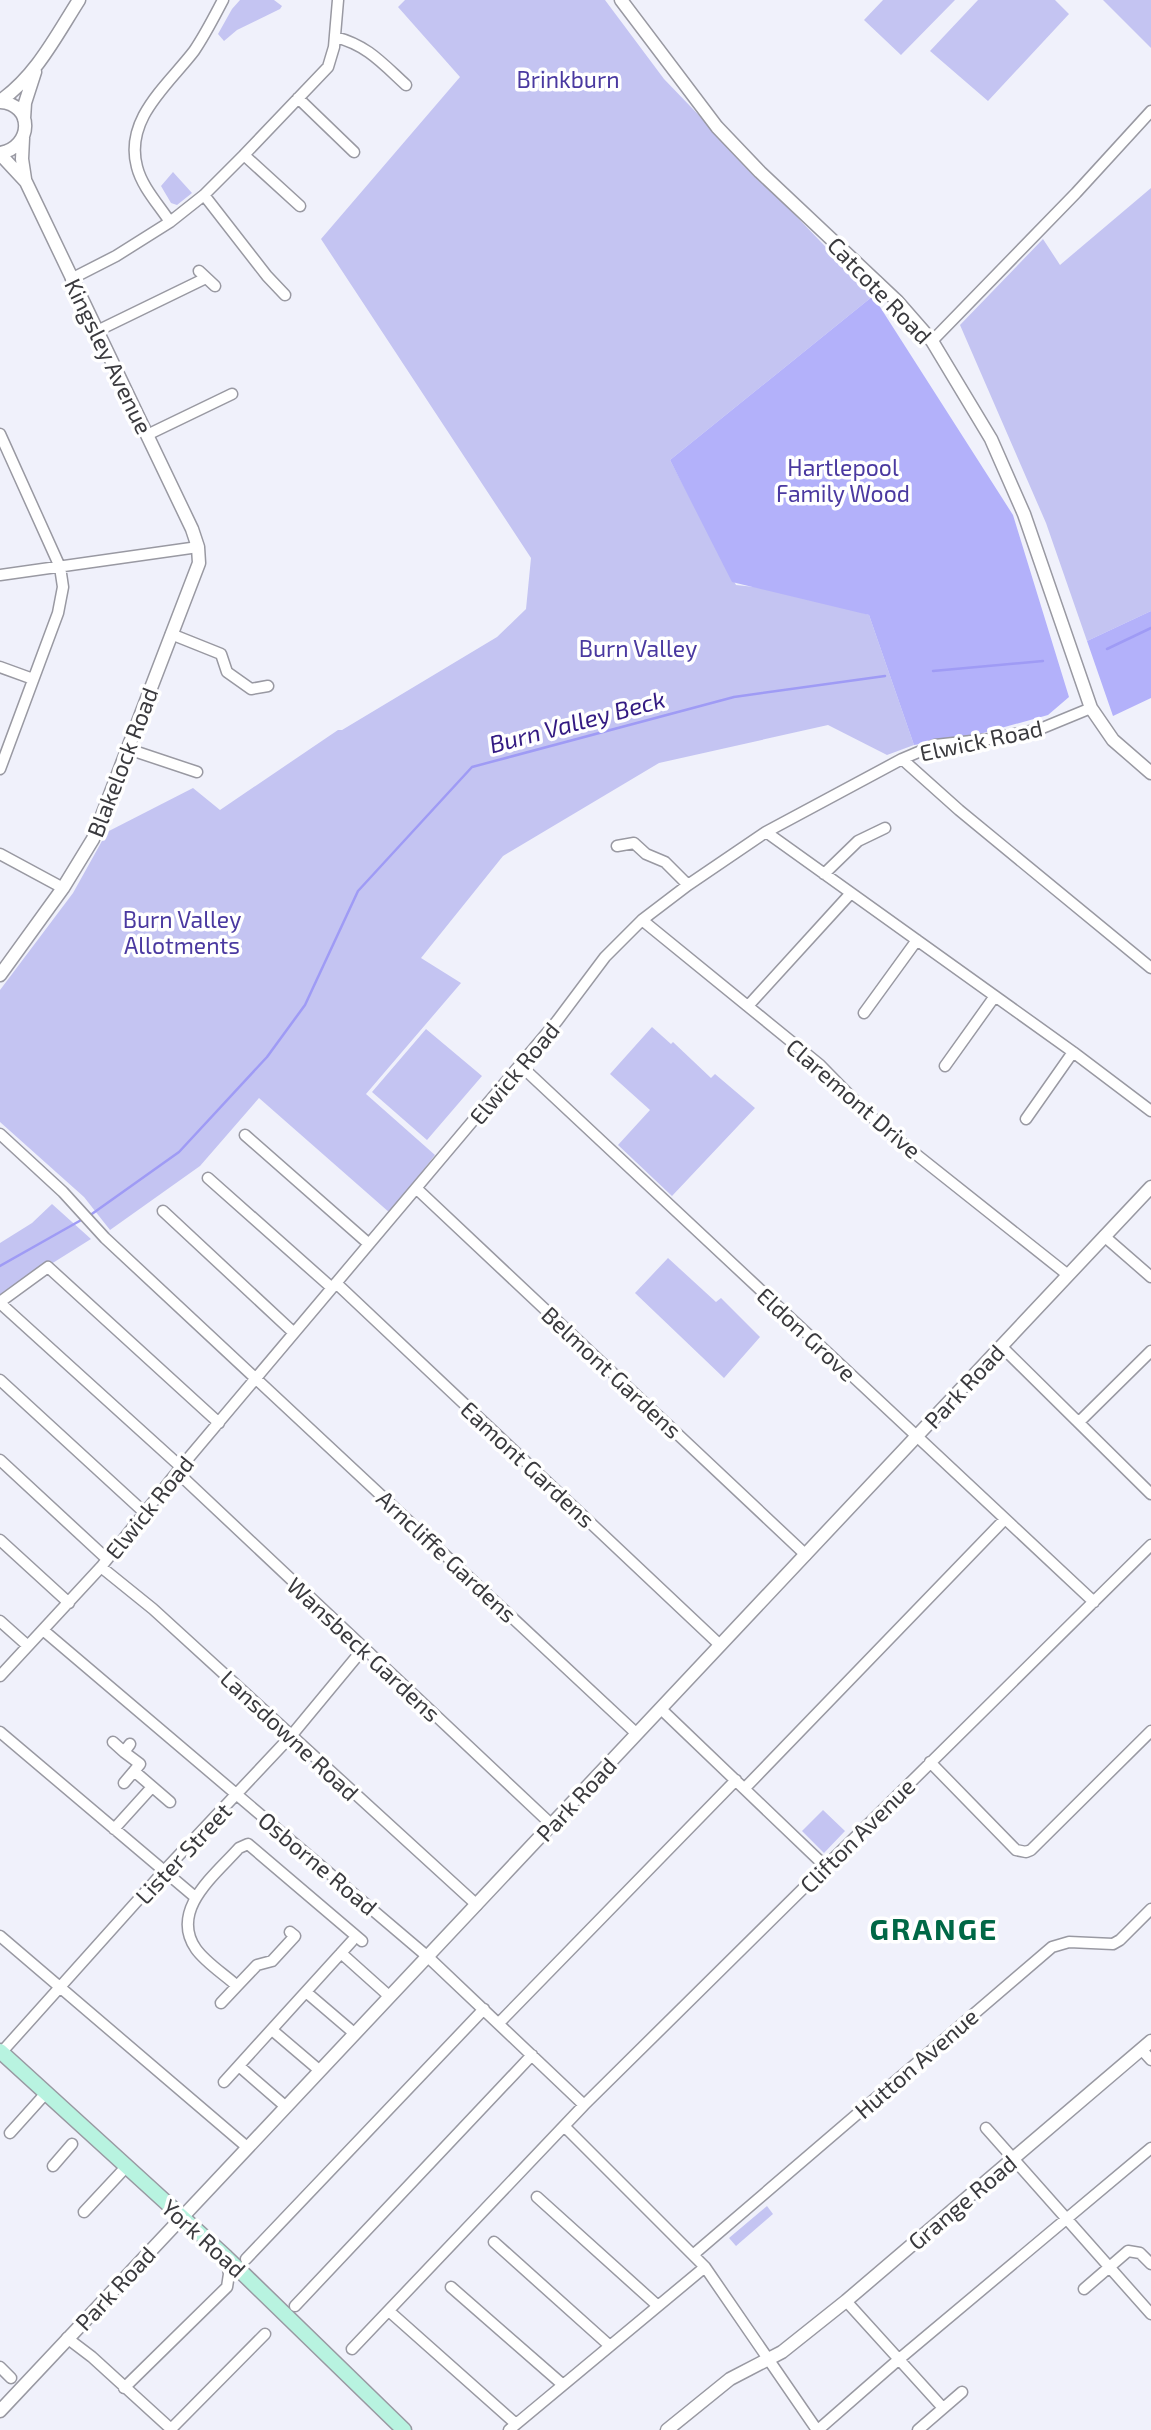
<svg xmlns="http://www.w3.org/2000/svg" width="1151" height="2430" font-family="'Exo 2',sans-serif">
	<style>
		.green { fill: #c4c4f2 }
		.forest { fill: #b3b1fa }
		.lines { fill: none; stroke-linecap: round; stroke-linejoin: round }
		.stream { stroke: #9f9bf5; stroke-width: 2.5 }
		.minor-casing { stroke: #9999a2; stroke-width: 13 }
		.tertiary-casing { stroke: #9999a2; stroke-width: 15 }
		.secondary-casing { stroke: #9999a2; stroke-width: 17 }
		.minor { stroke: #fff; stroke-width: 10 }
		.tertiary { stroke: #fff; stroke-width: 12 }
		.secondary { stroke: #b8f3e0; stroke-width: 14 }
		.labels { text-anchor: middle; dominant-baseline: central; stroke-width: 7; stroke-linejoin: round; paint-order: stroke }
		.park-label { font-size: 23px; fill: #4a39a0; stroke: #fff }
		.street-label { font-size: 23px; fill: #3a3a3e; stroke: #fff }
		.water-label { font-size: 24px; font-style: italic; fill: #331a82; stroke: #fff }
		.district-label { font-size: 30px; font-weight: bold; letter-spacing: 2px; fill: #006846; stroke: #fff }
	</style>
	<rect width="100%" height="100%" fill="#f0f1fb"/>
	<path class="green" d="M240 0H274L282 6 280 9 237 30 224 41 218 34 232 9Z
		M405 0H605L664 79 873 296 670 460 736 585 801 592 869 615 914 745 887 755 828 725 659 763 503 856 421 958 461 983 366 1094 435 1155 390 1213 259 1098 200 1166 110 1230 84 1197 0 1122V990L73 893 107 832 193 788 220 810 338 730H342L497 637 526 609 531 558 321 239 460 77 398 7Z
		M883 0H955L901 55 864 20Z
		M978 0H1055L1069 14 988 101 930 51Z
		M1103 0H1151V48Z
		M173 172 192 193 177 205 171 203 161 186Z
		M1151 188V611L1087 641 1046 523 960 325 1043 239 1060 265Z
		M652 1027 671 1044 673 1042 711 1078 715 1074 755 1108 672 1196 618 1145 650 1110 610 1074Z
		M426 1029 482 1076 427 1140 372 1092Z
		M52 1204 91 1239 0 1296V1243L32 1223Z
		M668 1258 716 1302 721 1298 760 1337 724 1378 635 1293Z
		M823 1810 845 1831 824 1853 802 1831Z
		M767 2206 773 2214 736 2246 729 2238Z"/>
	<path class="forest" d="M873 296 1013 515 1069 697 1048 715 976 735 914 745 869 615 732 582 670 460Z
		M1151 611V698L1113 716 1087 641Z"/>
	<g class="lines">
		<path class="stream" d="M1107 649 1151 628
			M933 671 1043 661
			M89 1216 179 1152 267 1057 305 1005 358 891 472 767 734 697 885 676
			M0 1266 83 1219"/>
		<g class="minor-casing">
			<path id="minor" d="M335 37C367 45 382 63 406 85
				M298 98 354 152
				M244 155 300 206
				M204 195 267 276 285 295
				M170 222C159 205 142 187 137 167 124 119 168 85 194 51 205 35 214 17 223 0
				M199 271 215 286
				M71 279 116 256 170 222 204 195 244 155 328 67 334 47 338 0
				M97 331 206 278
				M932 341 1076 193 1151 111
				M0 434 60 567 63 587 58 613 0 769
				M147 435 232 394
				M0 575 198 547
				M171 634 221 654 227 672 251 689 268 686
				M0 667 33 679
				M128 749 197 772
				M902 759 959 810 1151 968
				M766 832 1073 1052 1151 1111
				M617 846 634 843 646 854 665 862 688 885
				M0 854 63 888
				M824 874 858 841 885 828
				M642 920 820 1065 865 1111 893 1136 1068 1275
				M748 1006 851 893
				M864 1013 917 940
				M520 1065 1094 1602
				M945 1066 995 996
				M1026 1119 1073 1052
				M0 1134 63 1192 105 1238 637 1734
				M245 1135 369 1244
				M208 1178 332 1288
				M417 1189 806 1555
				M163 1211 294 1333
				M1104 1236 1151 1277
				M336 1283 720 1645
				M0 1302 48 1267 219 1423
				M0 1303 181 1467
				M1001 1346 1151 1494
				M0 1380 145 1513
				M1079 1422 1151 1351
				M0 1460 107 1559
				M177 1472 552 1825
				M0 1540 69 1603
				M101 1567 153 1609 477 1905
				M0 1621 28 1646
				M43 1630 428 1957 584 2105
				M0 1676 101 1567 181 1467 557 1021 605 957 642 920 688 885 766 832 902 759 935 745 990 739 1040 729 1091 708
				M661 1709 826 1867
				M0 1732 195 1897
				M113 1742 124 1752
				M930 1762 1016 1850 1026 1852 1031 1850 1151 1731
				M134 1771 170 1802
				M124 1783 140 1764 124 1752 130 1744
				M745 1788 1005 1519
				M114 1829 152 1787
				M290 1932 295 1936 272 1961 257 1965 237 1986C224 1974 206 1963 196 1949 169 1910 215 1875 239 1848L248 1844 362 1941
				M0 1936 247 2147
				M341 1953 389 1996
				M306 1992 354 2033
				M221 2003 237 1986
				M499 2023 736 1780
				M272 2030 319 2070
				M1141 2049 1151 2060
				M0 2054 164 1871 291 1736 363 1649
				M239 2066 285 2106
				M224 2082 352 1941
				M565 2127 705 2267 817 2430
				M986 2128 1151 2314
				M10 2133 46 2093
				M53 2166 72 2144
				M537 2197 658 2306
				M84 2212 126 2167
				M494 2242 610 2346
				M694 2254 1052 1947 1069 1942 1113 1944 1120 1940 1151 1909
				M246 2259 484 2009
				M451 2287 562 2384
				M1084 2289 1128 2251 1140 2253 1151 2264
				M846 2301 943 2408
				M295 2306 532 2055
				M390 2312 516 2424
				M67 2338 92 2357 171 2429 265 2334
				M352 2349 584 2105 1151 1545
				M0 2367 11 2378
				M124 2388 227 2287 229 2274 226 2257
				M509 2430 705 2267
				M818 2430 898 2360 1151 2148
				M918 2430 962 2392"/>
		</g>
		<g class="tertiary-casing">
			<path id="tertiary" d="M621 0 717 127 760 172 897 301 932 341 991 439 1024 514 1091 708 1113 740 1151 773
				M0 101C36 76 56 36 79 0
				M0 102C34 104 33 147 0 153
				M24 119 25 103 35 72
				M23 138 22 159 25 179
				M0 154 26 182 192 529 198 547 199 563 93 839 63 888 0 975
				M0 2411 1151 1187
				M667 2430 730 2379 782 2352 846 2301 1151 2041"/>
		</g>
		<g class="secondary-casing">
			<path id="secondary" d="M0 2051 226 2257 404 2430"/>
		</g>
		<use href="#minor" class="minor"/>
		<use href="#tertiary" class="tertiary"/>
		<use href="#secondary" class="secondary"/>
	</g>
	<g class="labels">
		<g class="park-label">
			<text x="568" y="79">Brinkburn</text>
			<text x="843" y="467">Hartlepool<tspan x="843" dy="26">Family Wood</tspan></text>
			<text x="638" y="648">Burn Valley</text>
			<text x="182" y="919">Burn Valley<tspan x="182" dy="26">Allotments</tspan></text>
		</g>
		<g class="street-label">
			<text transform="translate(880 290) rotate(46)">Catcote Road</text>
			<text transform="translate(109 356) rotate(64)">Kingsley Avenue</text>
			<text transform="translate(981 740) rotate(-12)">Elwick Road</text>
			<text transform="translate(122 762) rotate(-69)">Blakelock Road</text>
			<text transform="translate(514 1073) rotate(-50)">Elwick Road</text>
			<text transform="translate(854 1098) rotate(41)">Claremont Drive</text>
			<text transform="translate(807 1334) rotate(43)">Eldon Grove</text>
			<text transform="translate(612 1372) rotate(43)">Belmont Gardens</text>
			<text transform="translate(964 1386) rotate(-47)">Park Road</text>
			<text transform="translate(528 1464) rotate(43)">Eamont Gardens</text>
			<text transform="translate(149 1507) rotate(-51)">Elwick Road</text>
			<text transform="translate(447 1556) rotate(43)">Arncliffe Gardens</text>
			<text transform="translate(364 1649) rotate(43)">Wansbeck Gardens</text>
			<text transform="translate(290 1735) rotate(43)">Lansdowne Road</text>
			<text transform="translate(576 1799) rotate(-47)">Park Road</text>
			<text transform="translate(857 1835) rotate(-45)">Clifton Avenue</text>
			<text transform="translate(183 1853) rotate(-47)">Lister Street</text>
			<text transform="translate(318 1863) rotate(40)">Osborne Road</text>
			<text transform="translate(916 2063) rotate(-41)">Hutton Avenue</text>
			<text transform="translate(962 2202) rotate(-40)">Grange Road</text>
			<text transform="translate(204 2238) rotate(42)">York Road</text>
			<text transform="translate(115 2288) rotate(-47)">Park Road</text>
		</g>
		<g class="water-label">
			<text transform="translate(577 721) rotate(-15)">Burn Valley Beck</text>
		</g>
		<g class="district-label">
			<text x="934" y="1928">GRANGE</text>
		</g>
	</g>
</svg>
